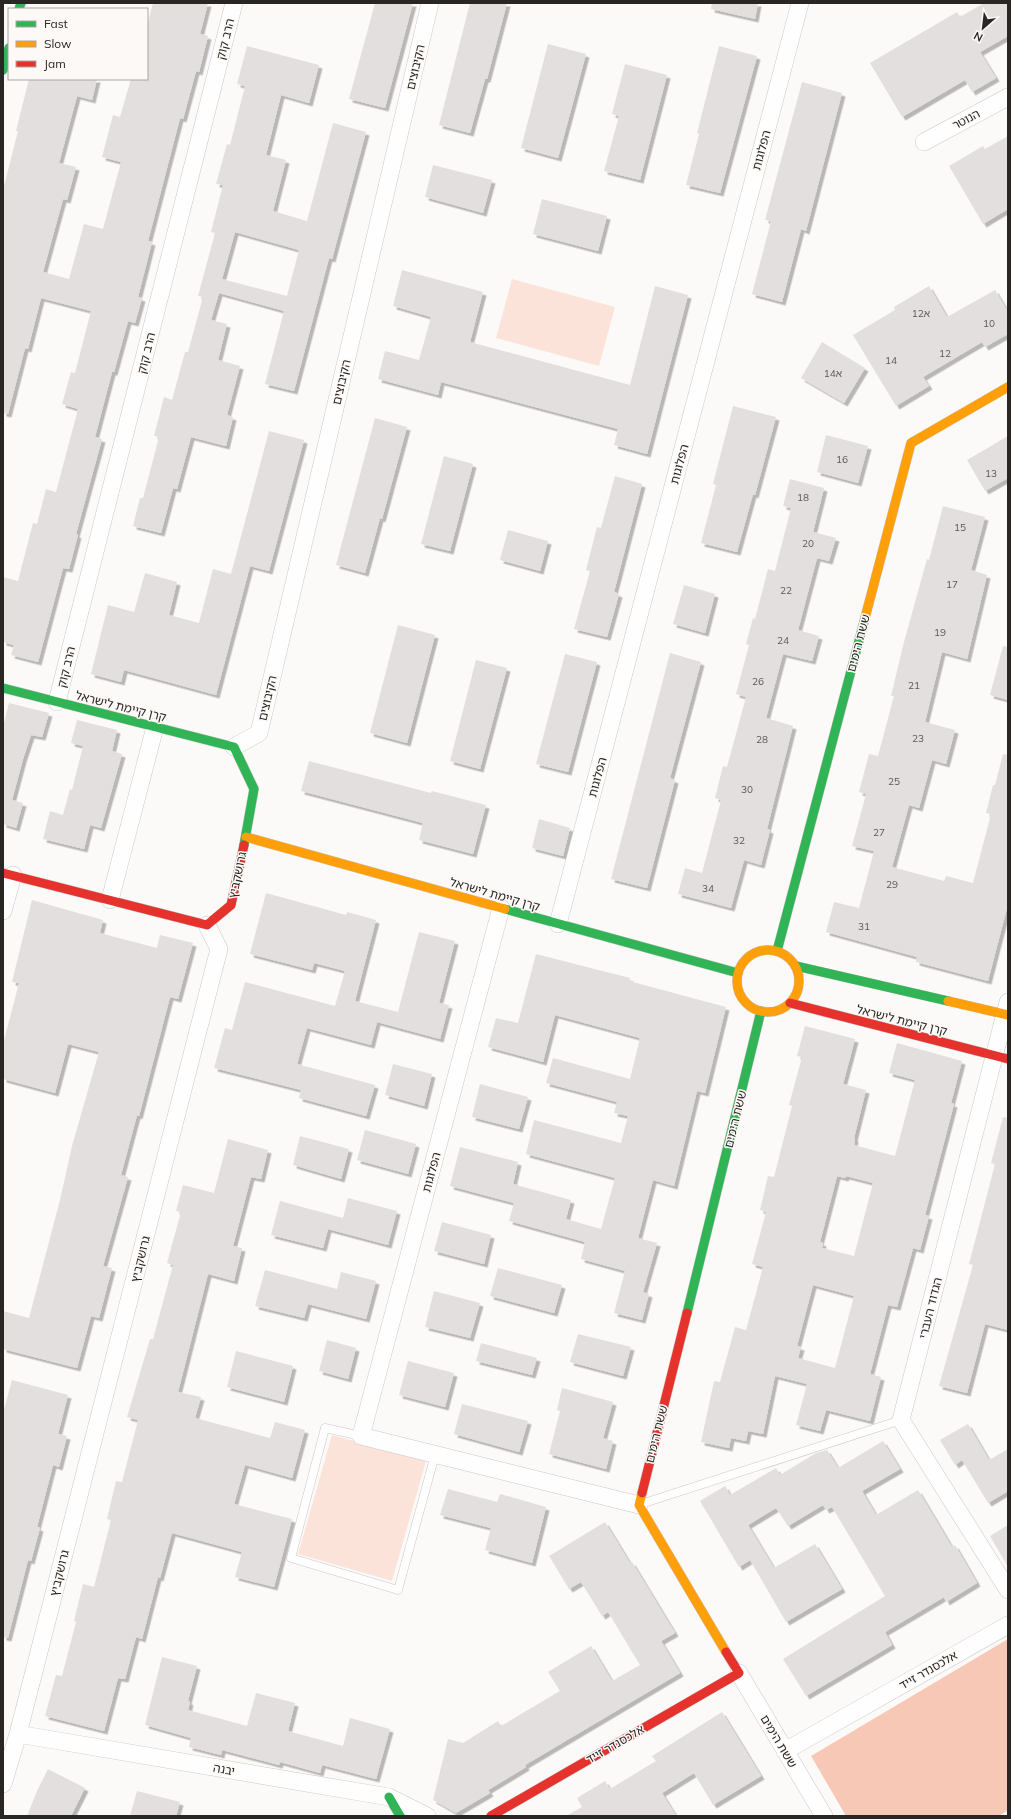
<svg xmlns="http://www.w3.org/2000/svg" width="1011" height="1819" font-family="Mulish,'Noto Sans Hebrew',sans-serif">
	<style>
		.green { fill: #fce3da }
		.forest { fill: #f8c8b6 }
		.building { fill: #e2dfde; fill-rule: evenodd; filter: url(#shadow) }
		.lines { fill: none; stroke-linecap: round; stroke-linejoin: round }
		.lane-casing { stroke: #cbc8c6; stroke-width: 9 }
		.street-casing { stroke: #cbc8c6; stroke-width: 18 }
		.fast-casing { stroke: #cbc8c6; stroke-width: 10 }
		.slow-casing { stroke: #cbc8c6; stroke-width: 10 }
		.jam-casing { stroke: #cbc8c6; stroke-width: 10 }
		.lane { stroke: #fffefe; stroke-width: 8 }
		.street { stroke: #fffefe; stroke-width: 17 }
		.fast { stroke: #30b455; stroke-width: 9 }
		.slow { stroke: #ff9f0a; stroke-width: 9 }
		.jam { stroke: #e5322d; stroke-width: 9 }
		.labels { text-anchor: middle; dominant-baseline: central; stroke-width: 3; stroke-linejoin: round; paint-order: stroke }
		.number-label { font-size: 10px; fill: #5b5756 }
		.street-label { font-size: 12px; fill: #2a2624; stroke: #fdf9f7 }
	</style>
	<defs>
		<filter id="shadow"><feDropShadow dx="3.5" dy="3.5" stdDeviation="0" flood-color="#0004"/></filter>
	</defs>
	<rect width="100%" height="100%" fill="#fcfaf8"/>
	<path class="green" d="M512 279 615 307 599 366 496 338Z
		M332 1435 426 1461 392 1581 298 1554Z"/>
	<path class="forest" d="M1008 1639V1810L999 1816H846L811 1756Z"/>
	<path class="building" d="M153 3H208L200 34 208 36 199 72 196 71 183 119 180 118 148 241 152 242 138 297 142 298 135 323 128 321 114 372H112L95 437 102 439 76 534 78 535 69 569 63 568 38 662 11 655 14 645 3 642V577L18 581 33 523 37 524 46 489 56 492 78 409 62 404 71 372 75 373 91 311 41 298 28 349 25 348 8 414 3 413V190L18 131H16L29 79H97L92 100 77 96 59 163 76 167 67 200 63 199 43 272 69 279 84 224 103 229 121 162 102 157 113 115 120 117 131 79H147V26Z
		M375 3H413L385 108 349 99Z
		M470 3H507L487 79H485L470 133 439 125Z
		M712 3H758L755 19 711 9Z
		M984 3H1008V36L980 52 996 78 972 92 965 80 902 117 870 63 957 12 960 17Z
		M548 44 586 54 558 158 521 148Z
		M247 46 319 65 309 103 281 95 266 155 286 160 273 211 307 221 333 123 366 132 332 259 329 258 294 391 265 384 284 311 219 293 211 320 227 324 218 360 240 366 227 415 233 417 226 446 191 437 177 489 173 488 161 533 133 526 140 498H143L159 437 154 436 164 397 172 400 185 352H188L203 297 198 296 215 233 211 232 223 185 216 184 227 144 230 145 245 86 237 84ZM235 232 299 250 287 296 222 279Z
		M719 46 757 56 720 193 686 185 699 134 697 133Z
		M625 64 667 75 640 180 604 171 619 116 612 114Z
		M802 82 842 93 806 231 801 229 782 302 752 294 771 221 765 220Z
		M1008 136V209L983 224 949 166 983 146 985 149Z
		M433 165 492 180 483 213 425 197Z
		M542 199 607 216 598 251 533 234Z
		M402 270 483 292 470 342 630 385 655 286 688 295 647 454 614 445 618 429 441 382 438 395 378 379 385 351 419 360 431 317 393 306Z
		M929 286 947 317 995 290 1008 312V334L985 347 982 342 923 377 929 386 896 406 853 335 895 310 894 307Z
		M822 342 865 368 844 403 801 378Z
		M733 406 776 417 755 495 753 494 737 552 701 543 716 485 713 484Z
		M375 418 407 427 382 519 380 518 365 573 336 565Z
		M269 431 304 440 269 571 250 566 216 695 124 670 121 682 91 674 108 605 134 612 145 573 177 582 169 615 199 623 213 569 231 574Z
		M826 435 868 446 858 483 817 472Z
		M1008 436V478L985 491 967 460Z
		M444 456 473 464 450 551 421 544Z
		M615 476 642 484 614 592 619 594 607 637 574 629 590 571 586 570 597 527 601 528Z
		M790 479 824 488 813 532 836 538 829 561 817 558 798 630 819 636 812 661 783 654 766 718 793 726 767 829 770 830 761 865 744 860 731 908 678 894 685 868 702 873 721 800 715 798 723 766 727 767 746 697 736 694 749 645 746 644 753 618 755 619 768 569 775 571 791 508 783 506Z
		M943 506 985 517 971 570 987 575 967 659 942 652 925 722 955 730 946 764 932 760 919 808 909 805 892 867 944 881 946 876 973 883 991 814 986 813 993 785H995L1003 754 1008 755V904L988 981 916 962 917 957 826 932 834 902 859 908 874 851 852 846 866 794 859 792 869 754 878 756 894 696H891L904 642 927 559 929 560Z
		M508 530 548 541 540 571 500 560Z
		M684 585 715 594 705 633 673 624Z
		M398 625 435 635 407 743 370 733Z
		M1003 646 1008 647V700L990 695Z
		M670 653 701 662 670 778 675 780 647 888 611 879Z
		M565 654 597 662 568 772 536 764Z
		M476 660 507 668 480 769 450 761Z
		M9 703 49 713 42 737 31 735 23 759 12 800 23 803 16 828 3 824V727Z
		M77 720 117 730 112 751 122 754 101 828 90 825 84 849 43 839 50 811 63 815 70 789 72 790 83 746 71 743Z
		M309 761 431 793 432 791 486 805 473 854 419 840 423 823 301 791Z
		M539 819 570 828 563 856 532 848Z
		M266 893 346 915 347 912 376 920 355 1001 398 1012 419 932 455 941 439 1003 449 1005 440 1039 377 1022 371 1045 307 1028 297 1064 375 1085 366 1116 299 1098 301 1090 214 1068 225 1028 232 1030 245 982 335 1006 345 971 314 963 312 970 250 954Z
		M32 900 103 920 100 933 157 948 160 935 193 943 178 999 170 997 139 1116 137 1115 121 1175 128 1177 103 1266 112 1268 99 1318 91 1316 77 1368 3 1349V1311L29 1318 60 1200 72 1146 99 1052 68 1044 55 1093 3 1079V1044L19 983 12 982Z
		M536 954 630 978 629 981 726 1007 705 1093 697 1091 674 1186 653 1180 638 1238 657 1243 643 1292 649 1294 642 1320 614 1313 625 1271 581 1259 585 1242 509 1221 514 1203 450 1186 460 1147 518 1162 513 1184 571 1200 566 1219 601 1229 615 1178 526 1154 534 1120 621 1143 628 1116 614 1113 617 1102 546 1083 553 1058 630 1079 640 1038 555 1015 543 1062 488 1047 496 1018 518 1023Z
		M805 1026 855 1039 843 1084 866 1090 854 1138H855L854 1145 895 1156 915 1080 889 1073 897 1043 962 1061 951 1103 954 1104 925 1215 929 1216 920 1250 913 1248 897 1307 888 1305 870 1374 881 1377 870 1421 826 1410 820 1431 796 1425 807 1384 775 1376 763 1434 748 1431 746 1441 731 1438 729 1448 701 1442 714 1381 720 1382 735 1327 746 1330 763 1267 752 1264 766 1212 760 1210 768 1176 774 1177 792 1106 789 1105 802 1057 797 1056ZM837 1176 845 1178 846 1176 873 1183 854 1256 822 1248 823 1243 820 1242ZM813 1285 854 1296 835 1368 798 1358 801 1347 797 1346Z
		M393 1064 432 1074 424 1106 385 1095Z
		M480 1084 528 1097 519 1129 472 1117Z
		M1003 1117 1008 1118V1330L985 1324 967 1393 939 1386 973 1265 969 1264 995 1164 991 1163Z
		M365 1130 416 1144 408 1174 357 1160Z
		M300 1136 349 1149 341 1179 293 1165Z
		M228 1139 268 1150 261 1179 251 1177 233 1246 242 1248 234 1281 208 1274 178 1392 201 1397 195 1418 270 1438 275 1422 305 1430 292 1478 245 1465 234 1504 292 1519 274 1587 235 1577 242 1552 172 1533 160 1578 158 1577 142 1639 136 1637 125 1679 118 1678 104 1731 45 1716 56 1675 62 1676 76 1622 74 1621 83 1584 94 1587 111 1520 107 1519 116 1481 122 1482 138 1420 127 1417 150 1339H153L173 1265 167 1263 181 1212 176 1211 183 1185 214 1193Z
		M348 1198 397 1211 388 1245 328 1229 323 1248 271 1235 280 1201 343 1218Z
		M442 1222 491 1235 484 1264 434 1251Z
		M498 1268 562 1285 554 1313 490 1296Z
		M265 1270 337 1289 341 1272 376 1281 366 1319 308 1304 304 1318 255 1306Z
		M434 1291 480 1303 470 1338 425 1327Z
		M578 1334 631 1347 623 1376 570 1362Z
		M327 1340 356 1348 348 1379 319 1371Z
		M481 1343 537 1358 532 1375 476 1361Z
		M236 1351 293 1366 284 1402 227 1387Z
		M408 1361 454 1373 445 1407 399 1395Z
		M12 1380 68 1395 58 1434 67 1436 59 1467 53 1465 37 1527 40 1528 31 1561 28 1560 8 1638 3 1637V1413Z
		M562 1388 613 1402 603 1438 613 1441 606 1469 549 1454 560 1411 557 1410Z
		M462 1404 528 1421 519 1452 454 1434Z
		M968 1424 989 1460 1008 1449V1491L988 1503 962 1460 955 1465 940 1440Z
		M883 1441 900 1469 862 1491 876 1515 918 1490 952 1547 955 1545 977 1583 946 1602 944 1597 885 1632 892 1645 806 1696 783 1659 885 1596 832 1507 826 1510 823 1505 788 1526 776 1508 748 1525 774 1568 815 1544 842 1589 786 1622 750 1560 739 1567 700 1501 725 1486 730 1495 776 1468 780 1475 816 1453 827 1450 838 1468Z
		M448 1489 497 1502 500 1494 546 1507 532 1563 485 1550 491 1528 440 1515Z
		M605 1522 630 1563 632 1562 675 1633 661 1641 680 1673 525 1765 526 1767 488 1790 490 1793 456 1813 433 1800 448 1739 463 1743 498 1721 501 1726 560 1691 548 1672 591 1646 612 1681 640 1665 608 1612 602 1616 581 1582 569 1589 549 1556Z
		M1008 1525V1567L990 1536Z
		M162 1657 197 1666 188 1701 190 1702 188 1710 247 1726 256 1693 295 1703 288 1731 343 1746 350 1718 390 1729 376 1779 322 1765 320 1773 280 1762 279 1765 222 1750 221 1755 189 1747 191 1738 145 1725Z
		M722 1712 761 1776 713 1805 694 1773 662 1793 676 1816H566L582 1807 577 1798 605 1781 610 1789 656 1761 652 1756Z
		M48 1769 85 1788 71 1816H27L37 1791Z
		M137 1791 180 1802 176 1816H130Z"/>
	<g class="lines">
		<g class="lane-casing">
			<path id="lane" d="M361 1436 325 1428 291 1558 398 1590 435 1455
				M641 1504 901 1420"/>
		</g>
		<g class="street-casing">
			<path id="street" d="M924 142 1008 97
				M57 702 234 3
				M234 747 259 733 430 3
				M110 900 155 727
				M501 908 361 1436 639 1505
				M3 911 13 875
				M558 924 800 3
				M1008 1002 901 1420 1008 1590
				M739 1673 824 1816
				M18 1734 389 1797 427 1816
				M785 1751 1008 1625
				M3 1784 18 1734 219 949 207 925"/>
		</g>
		<g class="fast-casing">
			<path id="fast" d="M19 9 21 3
				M3 70 9 48
				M3 688 234 747 254 789 244 845
				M505 909 738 973
				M777 951 865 618
				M796 966 948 1001
				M687 1313 761 1011
				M389 1797 400 1816"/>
		</g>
		<g class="slow-casing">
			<path id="slow" d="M865 618 911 443 1008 387
				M246 837 505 909
				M737 981a31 31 0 1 1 62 0a31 31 0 1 1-62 0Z
				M948 1001 1008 1015
				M642 1493 639 1505 726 1652"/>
		</g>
		<g class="jam-casing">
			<path id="jam" d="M3 873 207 925 231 905 244 845
				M790 1003 1008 1059
				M642 1493 687 1313
				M491 1816 739 1673 726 1652"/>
		</g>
		<use href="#lane" class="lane"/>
		<use href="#street" class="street"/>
		<use href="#fast" class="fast"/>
		<use href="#slow" class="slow"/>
		<use href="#jam" class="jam"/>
	</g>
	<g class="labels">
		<g class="number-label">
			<text x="921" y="313">12א</text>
			<text x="989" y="323">10</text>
			<text x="945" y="353">12</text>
			<text x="891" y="360">14</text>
			<text x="833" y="373">14א</text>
			<text x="842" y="459">16</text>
			<text x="991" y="473">13</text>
			<text x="803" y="497">18</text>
			<text x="960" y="527">15</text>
			<text x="808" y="543">20</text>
			<text x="952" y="584">17</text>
			<text x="786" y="590">22</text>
			<text x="940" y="632">19</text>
			<text x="783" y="640">24</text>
			<text x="758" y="681">26</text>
			<text x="914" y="685">21</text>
			<text x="918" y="738">23</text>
			<text x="762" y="739">28</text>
			<text x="894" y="781">25</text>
			<text x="747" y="789">30</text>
			<text x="879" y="832">27</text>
			<text x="739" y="840">32</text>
			<text x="892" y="884">29</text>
			<text x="708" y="888">34</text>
			<text x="864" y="926">31</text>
		</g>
		<g class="street-label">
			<text transform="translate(225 39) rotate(-76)">הרב קוק</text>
			<text transform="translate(415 67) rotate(-77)">הקיבוצים</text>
			<text transform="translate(966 119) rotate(-28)">הנוטר</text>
			<text transform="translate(761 150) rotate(-75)">הפלוגות</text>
			<text transform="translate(146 353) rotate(-76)">הרב קוק</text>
			<text transform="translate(341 382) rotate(-77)">הקיבוצים</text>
			<text transform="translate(679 464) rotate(-75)">הפלוגות</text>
			<text transform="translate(858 643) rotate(-75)">ששת הימים</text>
			<text transform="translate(66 667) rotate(-76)">הרב קוק</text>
			<text transform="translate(267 698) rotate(-77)">הקיבוצים</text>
			<text transform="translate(121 706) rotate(14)">קרן קיימת לישראל</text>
			<text transform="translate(597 777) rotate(-75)">הפלוגות</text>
			<text transform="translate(237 875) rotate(-78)">גרושקביץ</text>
			<text transform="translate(495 894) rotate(16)">קרן קיימת לישראל</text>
			<text transform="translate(902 1020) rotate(14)">קרן קיימת לישראל</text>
			<text transform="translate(735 1119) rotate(-76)">ששת הימים</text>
			<text transform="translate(431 1172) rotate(-75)">הפלוגות</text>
			<text transform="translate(140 1259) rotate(-76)">גרושקביץ</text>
			<text transform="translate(930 1308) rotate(-76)">הגדוד העברי</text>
			<text transform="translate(656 1434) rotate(-76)">ששת הימים</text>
			<text transform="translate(59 1573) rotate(-76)">גרושקביץ</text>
			<text transform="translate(928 1670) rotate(-30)">אלכסנדר זייד</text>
			<text transform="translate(779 1741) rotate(59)">ששת הימים</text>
			<text transform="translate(615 1744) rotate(-30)">אלכסנדר זייד</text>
			<text transform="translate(224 1769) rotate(10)">יבנה</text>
		</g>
	</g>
	<rect width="1011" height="1819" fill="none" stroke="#2a2624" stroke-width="8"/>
	<rect x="8" y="8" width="140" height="72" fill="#fdf9f7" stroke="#a9a5a3"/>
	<rect x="16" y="21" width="20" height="6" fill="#30b455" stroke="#a9a5a3"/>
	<text x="44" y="28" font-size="12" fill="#2a2624">Fast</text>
	<rect x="16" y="41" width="20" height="6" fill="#ff9f0a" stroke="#a9a5a3"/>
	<text x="44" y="48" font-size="12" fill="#2a2624">Slow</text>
	<rect x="16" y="61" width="20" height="6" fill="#e5322d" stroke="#a9a5a3"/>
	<text x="44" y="68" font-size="12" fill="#2a2624">Jam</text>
	<g transform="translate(983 28) rotate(208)" stroke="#fdf9f7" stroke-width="3" paint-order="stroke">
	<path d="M0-3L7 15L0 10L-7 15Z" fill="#2a2624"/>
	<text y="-6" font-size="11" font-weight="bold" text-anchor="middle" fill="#2a2624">N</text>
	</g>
</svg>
